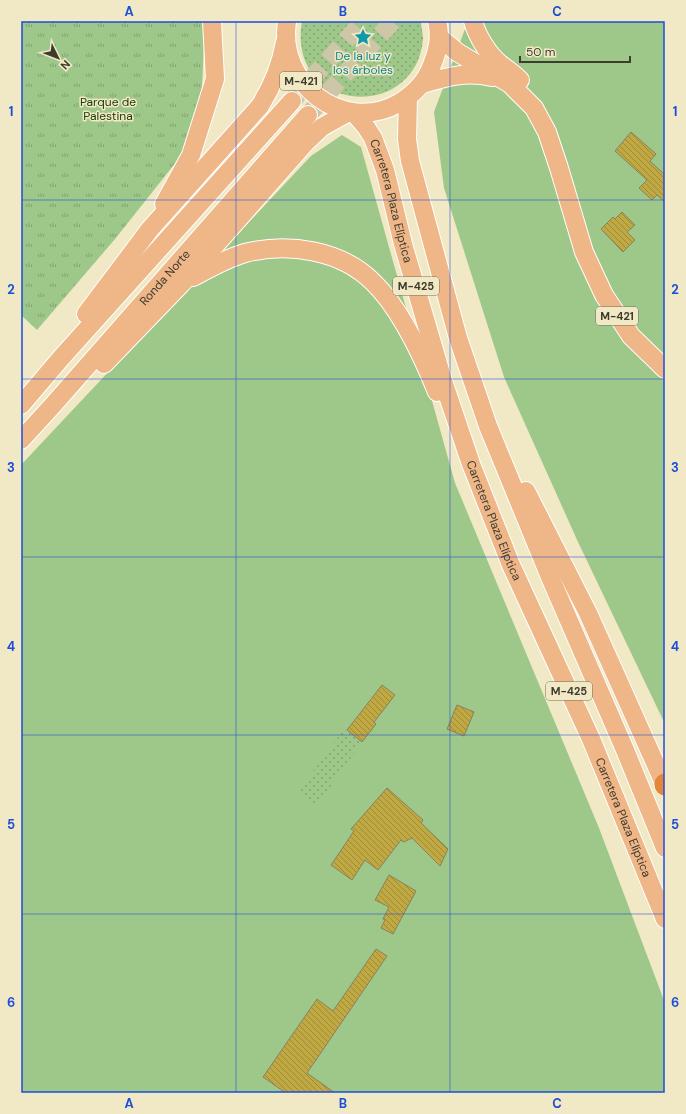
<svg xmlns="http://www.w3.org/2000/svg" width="686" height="1114" font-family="'DM Sans',sans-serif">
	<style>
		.grass { fill: #9ec78a }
		.park { fill: url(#park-tufts) }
		.garden { fill: url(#garden-dots) }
		.building { fill: url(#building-back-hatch); stroke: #898161 }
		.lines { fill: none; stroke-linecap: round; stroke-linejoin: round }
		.primary-tunnel { stroke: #cdc6a7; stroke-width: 18; stroke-dasharray: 18 9; stroke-linecap: butt }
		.primary-casing { stroke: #fff; stroke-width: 20 }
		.highway-casing { stroke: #fff; stroke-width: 22 }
		.primary { stroke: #efb688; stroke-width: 18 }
		.highway { stroke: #e58538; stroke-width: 21 }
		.grid { fill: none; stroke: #1d4ed8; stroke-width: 1; stroke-opacity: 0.55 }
		.labels { text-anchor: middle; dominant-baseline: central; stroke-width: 3; stroke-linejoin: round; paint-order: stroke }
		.shield { fill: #f1e9c5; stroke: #74705b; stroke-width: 1 }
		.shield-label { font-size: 11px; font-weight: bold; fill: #3f3c2e }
		.culture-label { font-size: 12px; fill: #0d838f; stroke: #f1e9c5 }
		.park-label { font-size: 12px; fill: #173800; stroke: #f1e9c5 }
		.street-label { font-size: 12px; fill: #3f3c2e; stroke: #f1e9c5 }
		.neatline { fill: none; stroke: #1d4ed8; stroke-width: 1.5 }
		.grid-label { font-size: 13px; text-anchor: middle; font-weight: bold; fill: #1d4ed8 }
	</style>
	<defs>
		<pattern id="park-tufts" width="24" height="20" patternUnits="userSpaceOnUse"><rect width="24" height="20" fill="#9ec78a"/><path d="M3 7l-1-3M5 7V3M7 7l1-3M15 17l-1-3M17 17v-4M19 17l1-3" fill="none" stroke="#82a371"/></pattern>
		<pattern id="garden-dots" width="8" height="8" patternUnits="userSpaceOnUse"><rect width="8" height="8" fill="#9ec78a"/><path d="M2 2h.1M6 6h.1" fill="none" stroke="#82a371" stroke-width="1.8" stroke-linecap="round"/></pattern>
		<pattern id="building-back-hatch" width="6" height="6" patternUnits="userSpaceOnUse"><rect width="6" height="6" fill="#c0a942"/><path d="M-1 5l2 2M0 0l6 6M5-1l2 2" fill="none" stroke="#9d8b38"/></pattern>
	</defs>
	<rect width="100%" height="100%" fill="#f1e9c5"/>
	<path class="grass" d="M468 21H665V724L578 542 504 377 444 188 434 112Z
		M342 135 361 147 455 483 599 828 665 1003V1093H21V465L311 156Z"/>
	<path class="park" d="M21 21H205L200 132 115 239 37 330 21 315Z"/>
	<path class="garden" d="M302 21H421C421 27 423 33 423 39 416 123 286 114 302 21Z
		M344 729 362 742 317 805 299 791Z"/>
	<path class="building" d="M631 132 656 154 650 161 665 175V202L657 195 652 200 639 188 647 180 615 151Z
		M622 212 635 225 627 232 635 240 623 252 601 229 613 217 615 219Z
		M382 685 395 695 374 722 376 724 362 742 347 730Z
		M457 705 474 712 464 736 447 729Z
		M387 788 423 820 421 823 448 849 440 866 412 838 404 842 401 840 378 870 365 860 352 880 331 865 354 831 351 829Z
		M389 875 416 891 393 934 381 928 385 920 383 919 389 907 375 900Z
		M376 949 387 956 307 1073 335 1093H286L263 1077 317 999 333 1011Z"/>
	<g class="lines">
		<path class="primary-tunnel" d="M292 101 363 21
			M308 115 393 21"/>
		<g class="primary-casing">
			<g id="primary">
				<path d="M287 21C277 83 342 135 399 103 414 94 426 82 432 65 438 51 441 36 437 21"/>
				<path d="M473 21C477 36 488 54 500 64 507 69 514 74 520 80"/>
				<path d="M439 37 457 52 510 84 534 108 547 132 559 168 584 252 604 295 631 336 665 369"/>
				<path d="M422 84C446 77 466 71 492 77"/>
				<path d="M408 98 407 139 410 161 458 338 488 426 550 577 625 750 665 848"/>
				<path id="s1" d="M354 113 366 127 373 138 385 170 403 244 444 384 471 464 511 565 591 739 665 919"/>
				<path d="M164 204 191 155 215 79 212 21"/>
				<path d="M193 277C210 268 227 258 245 253 288 242 341 250 373 282 401 309 422 355 437 392"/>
				<path d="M86 314 150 229 260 106C273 85 281 66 285 42"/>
				<path d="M104 364 182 283 305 143 322 127 349 112"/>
				<path d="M21 405 61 358 292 101"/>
				<path id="s2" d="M21 440 53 405 308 115"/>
				<path d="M526 491 588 613 665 785"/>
			</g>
		</g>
		<g class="highway-casing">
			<path id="highway" d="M665 784V785"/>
		</g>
		<use href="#primary" class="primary"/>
		<use href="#highway" class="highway"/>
	</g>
	<path class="grid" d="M236 21V1093M450 21V1093M21 200H665M21 379H665M21 557H665M21 735H665M21 914H665"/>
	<defs>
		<g id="sight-bare" transform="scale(1.38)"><path d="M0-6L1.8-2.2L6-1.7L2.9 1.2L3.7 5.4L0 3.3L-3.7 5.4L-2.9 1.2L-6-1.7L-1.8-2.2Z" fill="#0f9aa8" stroke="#f1e9c5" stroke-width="2.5" paint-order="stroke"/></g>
	</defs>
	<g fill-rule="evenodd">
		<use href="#sight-bare" x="363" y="37"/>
	</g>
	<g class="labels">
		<g class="shield">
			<rect x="280" y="72" width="42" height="18" rx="3"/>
			<rect x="393" y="277" width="46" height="18" rx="3"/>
			<rect x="596" y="307" width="42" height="18" rx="3"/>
			<rect x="546" y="682" width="46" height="18" rx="3"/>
		</g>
		<g class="shield-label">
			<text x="301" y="81">M-421</text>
			<text x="416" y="286">M-425</text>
			<text x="617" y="316">M-421</text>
			<text x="569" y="691">M-425</text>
		</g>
		<g class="culture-label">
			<text x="363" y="56">De la luz y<tspan x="363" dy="14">los árboles</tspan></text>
		</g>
		<g class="park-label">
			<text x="108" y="102">Parque de<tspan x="108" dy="14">Palestina</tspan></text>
		</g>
		<g class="street-label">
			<text stroke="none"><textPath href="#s1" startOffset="97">Carretera Plaza Elíptica</textPath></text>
			<text stroke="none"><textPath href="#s2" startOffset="217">Ronda Norte</textPath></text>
			<text stroke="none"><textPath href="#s1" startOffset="433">Carretera Plaza Elíptica</textPath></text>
			<text stroke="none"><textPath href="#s1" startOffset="757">Carretera Plaza Elíptica</textPath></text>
		</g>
	</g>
	<rect width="686" height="1114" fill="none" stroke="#f1e9c5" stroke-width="44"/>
	<g transform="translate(58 58) rotate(133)" stroke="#f1e9c5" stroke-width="3" paint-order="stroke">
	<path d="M0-3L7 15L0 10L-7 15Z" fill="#3f3c2e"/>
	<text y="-6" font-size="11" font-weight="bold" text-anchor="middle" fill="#3f3c2e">N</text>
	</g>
	<path d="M520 56v6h110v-6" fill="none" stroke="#3f3c2e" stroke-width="2"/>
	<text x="526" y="56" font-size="12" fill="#3f3c2e" stroke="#f1e9c5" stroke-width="3" paint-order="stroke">50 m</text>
	<rect x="22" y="22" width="642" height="1070" class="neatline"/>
	<g class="grid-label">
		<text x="129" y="16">A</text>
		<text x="343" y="16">B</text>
		<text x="557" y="16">C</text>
		<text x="11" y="116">1</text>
		<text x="675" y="116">1</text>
		<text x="11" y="294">2</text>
		<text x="675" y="294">2</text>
		<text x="11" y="472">3</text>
		<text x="675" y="472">3</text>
		<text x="11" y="651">4</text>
		<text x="675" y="651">4</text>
		<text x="11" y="829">5</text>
		<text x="675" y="829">5</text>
		<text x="11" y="1007">6</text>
		<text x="675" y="1007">6</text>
		<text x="129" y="1108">A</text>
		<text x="343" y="1108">B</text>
		<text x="557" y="1108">C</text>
	</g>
</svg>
